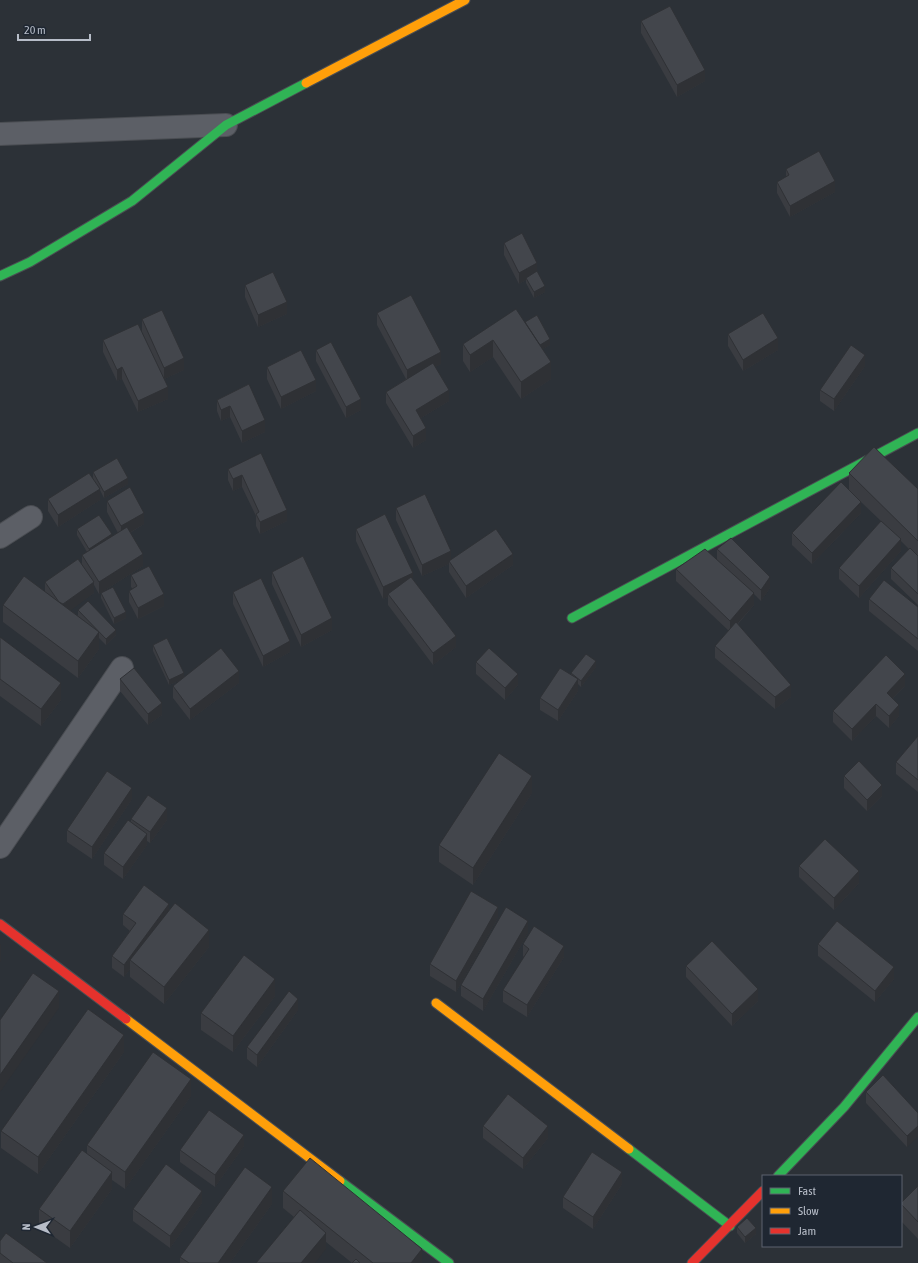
<svg xmlns="http://www.w3.org/2000/svg" width="918" height="1263" font-family="'Asap Condensed',sans-serif">
	<style>
		.lines { fill: none; stroke-linecap: round; stroke-linejoin: round }
		.street-casing { stroke: #4a4d52; stroke-width: 24 }
		.fast-casing { stroke: #4a4d52; stroke-width: 11 }
		.slow-casing { stroke: #4a4d52; stroke-width: 11 }
		.jam-casing { stroke: #4a4d52; stroke-width: 11 }
		.street { stroke: #5c5f66; stroke-width: 22 }
		.fast { stroke: #30b455; stroke-width: 9 }
		.slow { stroke: #ff9f0a; stroke-width: 9 }
		.jam { stroke: #e5322d; stroke-width: 9 }
		.wall { fill: #3a3c41 }
		.shaded-wall { fill: #2f3135 }
		.building { fill: #43464c; stroke: #2f3135 }
	</style>
	<rect width="100%" height="100%" fill="#2c3137"/>
	<g class="lines">
		<g class="street-casing">
			<path id="street" d="M0 134 226 125
				M0 537 31 517
				M0 847 122 668"/>
		</g>
		<g class="fast-casing">
			<path id="fast" d="M0 276 30 262 132 201 226 125 306 83
				M572 618 918 433
				M629 1149 730 1226
				M778 1176 844 1107 918 1017
				M340 1181 449 1263"/>
		</g>
		<g class="slow-casing">
			<path id="slow" d="M306 83 465 0
				M436 1003 629 1149
				M126 1019 340 1181"/>
		</g>
		<g class="jam-casing">
			<path id="jam" d="M0 924 126 1019
				M692 1263 763 1191"/>
		</g>
		<use href="#street" class="street"/>
		<use href="#fast" class="fast"/>
		<use href="#slow" class="slow"/>
		<use href="#jam" class="jam"/>
	</g>
	<path class="wall" d="M641 21 705 81 677 97 641 33Z
		M786 169 835 192 790 217 777 193V182L786 177Z
		M504 243 537 271 545 292 534 298 526 283V280L519 284 504 255Z
		M245 285 287 314 258 327 245 297Z
		M377 313 441 364 435 367 449 401 421 418 426 440 413 448 386 403V392L406 379 377 325Z
		M142 319 184 370 164 379 168 399 138 412 122 379 117 381 103 352V340L142 331Z
		M525 322 550 345 543 349 551 379 521 399 493 357 470 372 463 361V344Z
		M728 334 778 350 743 371 728 346Z
		M316 350 361 410 346 418 316 361Z
		M865 366 834 411 820 401V390Z
		M267 367 316 391 281 409 267 379Z
		M249 384 265 432 242 443 230 417 221 421 217 411V400Z
		M261 453 287 521 260 534 256 526V516L242 487 233 491 228 480V469Z
		M93 472 128 484 104 498 100 490V500L58 527 48 511V499L93 478Z
		M849 473 918 489V605L891 579V568L909 549 901 541V551L859 598 839 579V568L881 521 861 502V513L812 564 792 545V533L849 490Z
		M107 501 144 524 130 533 143 566 99 594 94 585V593L70 610 78 616V610L116 635 106 645 99 638V649L78 678 3 622V605L45 591V582L82 566V555L87 552 77 535V529L112 537 118 533 107 512Z
		M396 508 451 559 513 565 466 598 449 572V564L422 576 396 520Z
		M356 529 413 579 456 647 433 665 388 605V597L383 599 356 541Z
		M717 549 770 588 761 601 754 594V605L738 624 791 697 775 709 715 658V646L729 631 676 581V569L717 560Z
		M272 572 332 630 301 647 272 584Z
		M131 575 164 606 138 619 129 602V591L133 589 131 587Z
		M233 592 290 652 263 667 233 604Z
		M101 593 126 618 114 624 101 598Z
		M869 599 918 607V651L869 611Z
		M0 637 61 700 41 726 0 696Z
		M153 645 184 678 239 683 190 720 173 698V686L179 681 169 685 153 651Z
		M476 662 518 685 505 700 476 674Z
		M596 667 581 687 578 684V691L558 721 540 710V698L571 675V673Z
		M120 679 162 715 148 725 120 691Z
		M905 686 893 698 899 716 889 728 876 716 852 741 833 722V711Z
		M918 736V792L896 774V762Z
		M844 776 882 796 867 811 844 788Z
		M532 793 473 885 439 862V845Z
		M132 799 92 859 67 842V830Z
		M131 819 167 820 150 843 147 841V845L123 879 104 865V853L131 822Z
		M799 866 859 883 834 910 799 877Z
		M169 910 209 947 164 1004 130 977V969L124 977 112 968V956L130 931 123 925V914Z
		M498 918 456 992 430 976V964Z
		M528 933 483 1011 461 996V985Z
		M523 944 564 957 527 1017 503 1002V990L524 957 523 956Z
		M818 944 894 979 875 1002 818 956Z
		M686 966 758 1001 732 1026 686 977Z
		M275 996 233 1052 201 1030V1013Z
		M298 1010 257 1067 247 1059V1047Z
		M124 1052 38 1174 1 1148V1131Z
		M866 1092 918 1113 907 1147 866 1103Z
		M191 1096 125 1189 112 1180V1189L70 1248 39 1226V1209L87 1153V1145Z
		M483 1126 548 1138 523 1169 483 1138Z
		M244 1146 215 1187 180 1162V1150Z
		M622 1184 593 1229 563 1208V1197Z
		M918 1186V1239L901 1221V1203Z
		M283 1191 422 1263H352L326 1242V1249L294 1217 283 1208Z
		M202 1203 170 1248 133 1221V1209Z
		M272 1204 230 1263H180V1257Z
		M737 1227 756 1234 745 1243 737 1233Z
		M0 1241 47 1263H0Z"/>
	<path class="shaded-wall" d="M705 70V81L677 97V85Z
		M835 181V192L790 217V206Z
		M537 263V274L526 278V280L519 284V273Z
		M545 286V292L534 298V292Z
		M287 302V314L258 327V315Z
		M778 338V350L743 371V360Z
		M550 339V345L538 352V346Z
		M493 340V357L470 372V355Z
		M441 352V364L407 382V370Z
		M865 355V366L834 411V399Z
		M184 358V370L164 379V368Z
		M551 362V379L521 399V382Z
		M122 367V379L117 381V370Z
		M316 380V391L281 409V397Z
		M168 387V399L138 412V401Z
		M449 390V401L416 421V410Z
		M361 399V410L346 418V407Z
		M230 406V417L221 421V410Z
		M265 420V432L242 443V431Z
		M426 428V440L413 448V436Z
		M242 475V487L233 491V479Z
		M128 478V484L104 498V492Z
		M100 489V500L58 527V515Z
		M861 502V513L812 564V553Z
		M287 510V521L260 534V522Z
		M144 513V524L121 538V526Z
		M112 534V540L89 555V549Z
		M901 539V551L859 598V586Z
		M451 551V563L449 561V564L422 576V565Z
		M143 554V566L99 594V582Z
		M513 554V565L466 598V586Z
		M413 573V585L388 594V597L383 599V587Z
		M770 577V588L761 601V590Z
		M94 582V593L62 617V605Z
		M754 593V605L730 632V621Z
		M164 594V606L138 619V608Z
		M126 612V618L114 624V618Z
		M332 618V630L301 647V635Z
		M116 630V635L106 645V639Z
		M99 632V649L78 678V661Z
		M456 636V647L433 665V653Z
		M290 641V652L263 667V656Z
		M596 661V667L581 687V681Z
		M239 671V683L190 720V709Z
		M184 673V679L169 685V680Z
		M518 674V685L505 700V688Z
		M905 674V686L887 704V693Z
		M578 679V691L558 721V710Z
		M61 683V700L41 726V709Z
		M791 685V697L775 709V697Z
		M162 703V715L148 725V714Z
		M876 704V716L852 741V729Z
		M899 705V716L889 728V716Z
		M532 776V793L473 885V868Z
		M882 785V796L867 811V800Z
		M132 788V799L92 859V847Z
		M167 808V820L150 843V832Z
		M147 834V845L123 879V867Z
		M859 871V883L834 910V898Z
		M169 904V916L130 960V969L124 977V965Z
		M498 907V918L456 992V981Z
		M528 921V933L483 1011V999Z
		M209 930V947L164 1004V987Z
		M1 944V961L0 962V945Z
		M564 946V957L527 1017V1005Z
		M894 967V979L875 1002V991Z
		M275 979V996L233 1052V1036Z
		M758 989V1001L732 1026V1014Z
		M59 991V1008L0 1092V1075Z
		M298 999V1010L257 1067V1055Z
		M124 1035V1052L38 1174V1157Z
		M191 1079V1096L125 1189V1172Z
		M548 1126V1138L523 1169V1158Z
		M918 1126V1137L907 1147V1136Z
		M244 1135V1146L215 1187V1175Z
		M112 1172V1189L70 1248V1231Z
		M622 1172V1184L593 1229V1217Z
		M272 1187V1204L230 1263H218Z
		M202 1191V1203L170 1248V1236Z
		M756 1228V1234L745 1243V1237Z
		M326 1233V1249L315 1263H301Z
		M422 1249V1263H411Z"/>
	<path class="building" d="M670 6 705 70 677 85 641 21Z
		M819 151 835 181 790 206 777 182 789 175 786 169Z
		M522 233 537 263 519 273 504 243Z
		M537 271 545 286 534 292 526 278Z
		M273 272 287 302 258 315 245 285Z
		M411 295 441 352 407 370 377 313Z
		M516 309 551 362 521 382 493 340 470 355 463 344Z
		M162 310 184 358 164 368 142 319Z
		M763 313 778 338 743 360 728 334Z
		M537 315 550 339 540 345 525 322Z
		M138 324 168 387 138 401 122 367 117 370 103 340Z
		M331 342 361 399 346 407 316 350Z
		M851 345 865 355 834 399 820 390Z
		M301 350 316 380 281 397 267 367Z
		M433 363 449 390 416 410 426 428 413 436 386 392Z
		M249 384 265 420 242 431 230 406 221 410 217 400Z
		M874 447 918 489V541L849 473Z
		M261 453 287 510 260 522 256 514 259 512 242 475 233 479 228 469Z
		M117 458 128 478 104 492 93 472Z
		M89 473 100 489 58 515 48 499Z
		M841 482 861 502 812 553 792 533Z
		M130 487 144 513 121 526 107 501Z
		M425 494 451 551 422 565 396 508Z
		M385 514 413 573 383 587 356 529Z
		M99 515 112 534 89 549 77 529Z
		M881 521 901 539 859 586 839 568Z
		M127 527 143 554 99 582 82 555Z
		M496 529 513 554 466 586 449 561Z
		M731 538 770 577 761 590 717 549Z
		M910 548 918 556V594L891 568Z
		M705 549 754 593 730 621 676 569Z
		M303 556 332 618 301 635 272 572Z
		M78 559 94 582 63 604 59 602 45 582Z
		M149 566 164 594 138 608 129 591 137 586 131 575Z
		M24 576 99 632 78 661 3 605Z
		M411 577 456 636 433 653 388 594Z
		M261 578 290 641 263 656 233 592Z
		M884 580 918 607V639L869 599Z
		M113 587 126 612 114 618 101 593Z
		M88 601 116 630 106 639 78 610Z
		M736 622 791 685 775 697 715 646Z
		M0 637 61 683 41 709 0 679Z
		M167 638 184 673 169 680 153 645Z
		M221 648 239 671 190 709 173 686Z
		M489 648 518 674 505 688 476 662Z
		M586 654 596 661 581 681 571 673Z
		M886 655 905 674 887 693 899 705 889 716 876 704 852 729 833 711Z
		M134 668 162 703 148 714 120 679Z
		M560 668 578 679 558 710 540 698Z
		M918 736V780L896 762Z
		M499 753 532 776 473 868 439 845Z
		M859 761 882 785 867 800 844 776Z
		M107 771 132 788 92 847 67 830Z
		M148 795 167 808 150 832 131 819Z
		M128 820 147 834 123 867 104 853Z
		M825 839 859 871 834 898 799 866Z
		M144 885 169 904 124 965 112 956 136 923 123 914Z
		M471 891 498 907 456 981 430 964Z
		M175 903 209 930 164 987 130 960Z
		M506 907 528 921 483 999 461 985Z
		M837 921 894 967 875 991 818 944Z
		M534 926 564 946 527 1005 503 990 529 949 523 944Z
		M712 941 758 989 732 1014 686 966Z
		M244 955 275 979 233 1036 201 1013Z
		M33 973 59 991 0 1075V1020Z
		M289 991 298 999 257 1055 247 1047Z
		M88 1009 124 1035 38 1157 1 1131Z
		M153 1052 191 1079 125 1172 87 1145Z
		M883 1075 918 1113V1126L907 1136 866 1092Z
		M508 1094 548 1126 523 1158 483 1126Z
		M209 1110 244 1135 215 1175 180 1150Z
		M82 1150 112 1172 70 1231 39 1209Z
		M592 1152 622 1172 593 1217 563 1197Z
		M310 1158 422 1249 411 1263H373L283 1191Z
		M166 1164 202 1191 170 1236 133 1209Z
		M245 1167 272 1187 218 1263H189L180 1257Z
		M918 1186V1222L901 1204V1203Z
		M300 1210 326 1233 301 1263H256Z
		M747 1218 756 1228 745 1237 737 1227Z
		M6 1233 47 1263H13L0 1253V1241Z
		M356 1259 360 1263H352Z"/>
	<rect x="762" y="1175" width="140" height="72" fill="#1f2732" stroke="#5c636e"/>
	<rect x="770" y="1188" width="20" height="6" fill="#30b455" stroke="#5c636e"/>
	<text x="798" y="1195" font-size="12" fill="#b7bdc8">Fast</text>
	<rect x="770" y="1208" width="20" height="6" fill="#ff9f0a" stroke="#5c636e"/>
	<text x="798" y="1215" font-size="12" fill="#b7bdc8">Slow</text>
	<rect x="770" y="1228" width="20" height="6" fill="#e5322d" stroke="#5c636e"/>
	<text x="798" y="1235" font-size="12" fill="#b7bdc8">Jam</text>
	<g transform="translate(36 1227) rotate(271)" stroke="#1f2732" stroke-width="3" paint-order="stroke">
	<path d="M0-3L7 15L0 10L-7 15Z" fill="#b7bdc8"/>
	<text y="-6" font-size="11" font-weight="bold" text-anchor="middle" fill="#b7bdc8">N</text>
	</g>
	<path d="M18 34v6h72v-6" fill="none" stroke="#b7bdc8" stroke-width="2"/>
	<text x="24" y="34" font-size="12" fill="#b7bdc8" stroke="#1f2732" stroke-width="3" paint-order="stroke">20 m</text>
</svg>
